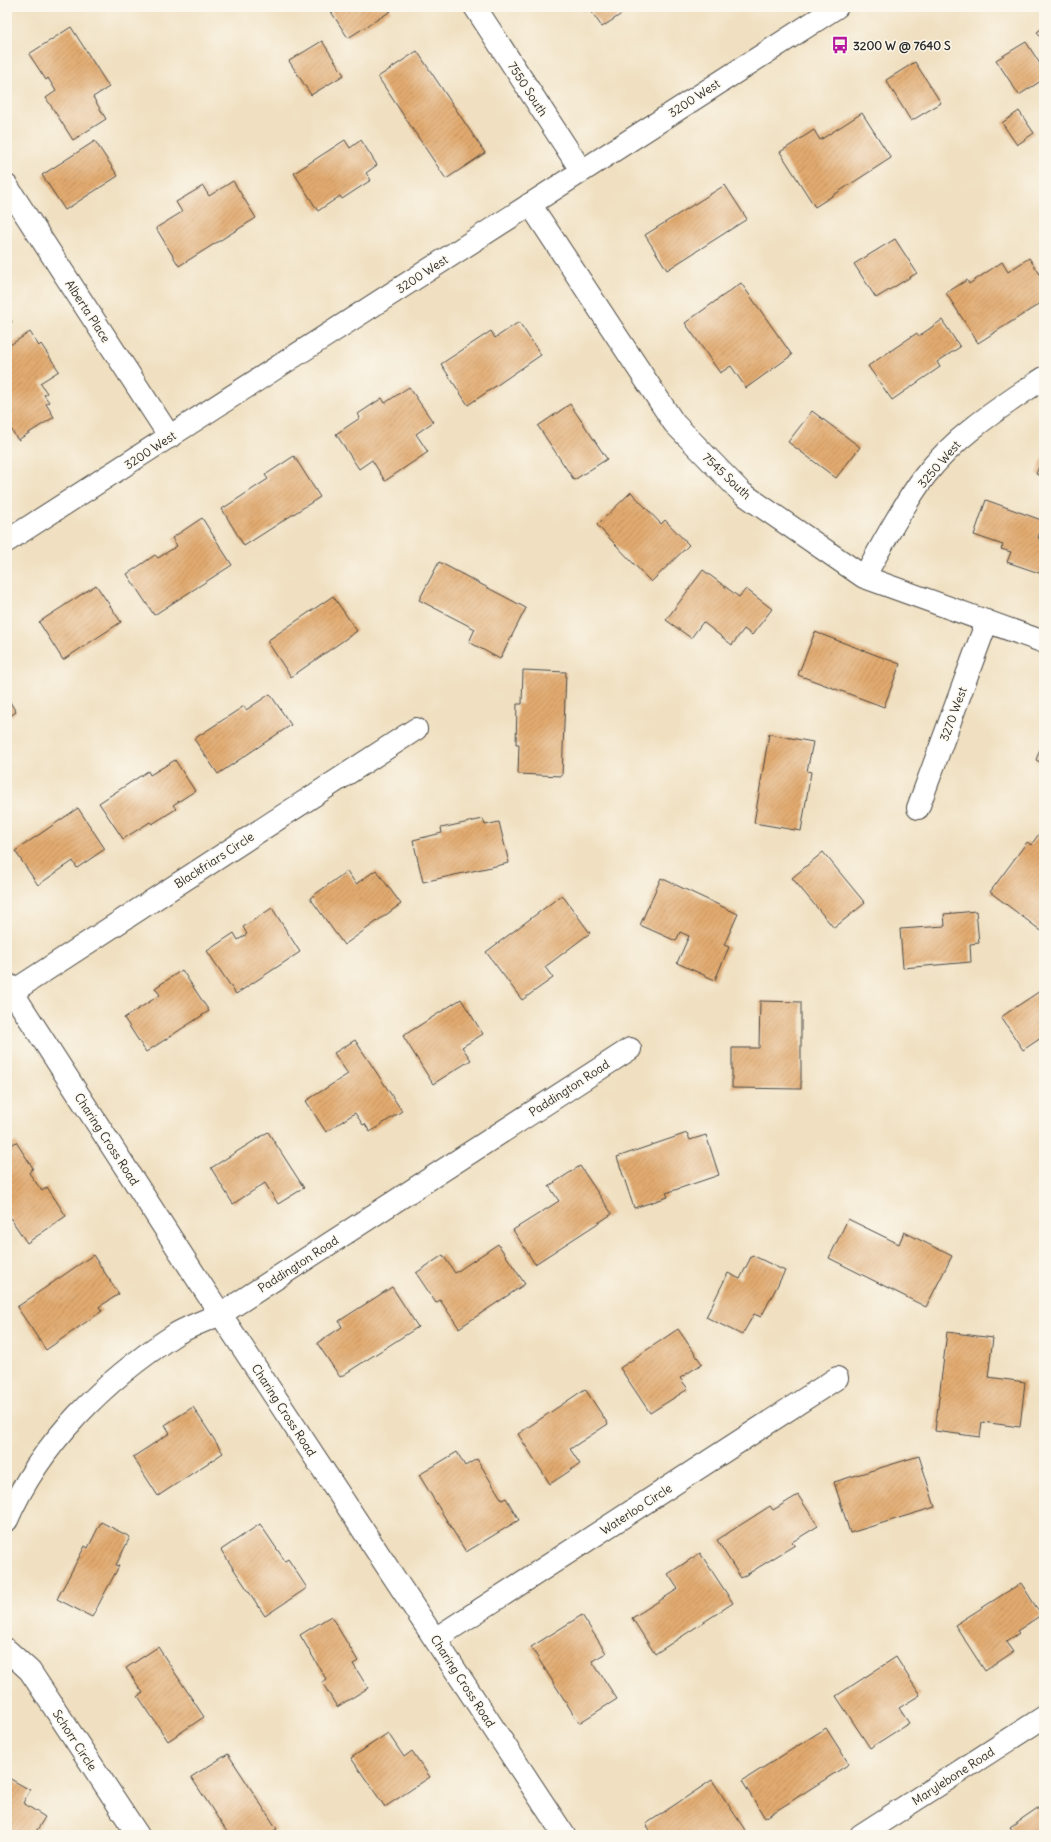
<svg xmlns="http://www.w3.org/2000/svg" width="1051" height="1842" font-family="Delius,sans-serif">
	<style>
		.building { fill: url(#building-hatch) }
		.lines { fill: none; stroke-linecap: round; stroke-linejoin: round }
		.minor-casing { stroke: #494642; stroke-width: 24 }
		.tertiary-casing { stroke: #494642; stroke-width: 24 }
		.minor { stroke: #fff; stroke-width: 22 }
		.tertiary { stroke: #fff; stroke-width: 22 }
		.labels { text-anchor: middle; dominant-baseline: central; stroke-width: 3; stroke-linejoin: round; paint-order: stroke }
		.poi-label { font-size: 12px; font-weight: bold; fill: #2b2b2b; stroke: #fbf7ec; text-anchor: start }
		.street-label { font-size: 12px; fill: #2b2b2b; stroke: #fbf7ec }
	</style>
	<defs>
		<pattern id="building-hatch" width="6" height="6" patternUnits="userSpaceOnUse"><rect width="6" height="6" fill="#e2aa70"/><path d="M-1 1l2-2M0 6l6-6M5 7l2-2" fill="none" stroke="#b78b5c"/></pattern>
	</defs>
	<rect width="100%" height="100%" fill="#fbf7ec"/>
	<filter id="ink" filterUnits="userSpaceOnUse"><feTurbulence type="fractalNoise" baseFrequency=".025" numOctaves="2"/><feDisplacementMap in="SourceGraphic" scale="8" xChannelSelector="R" yChannelSelector="G"/><feConvolveMatrix kernelMatrix="1 2 1 2 8 2 1 2 1" color-interpolation-filters="sRGB"/></filter>
	<filter id="wash" filterUnits="userSpaceOnUse"><feTurbulence type="fractalNoise" baseFrequency=".012" numOctaves="4" result="noise"/><feDisplacementMap in="SourceGraphic" scale="16" xChannelSelector="R" yChannelSelector="G"/><feGaussianBlur stdDeviation="0.9" result="paint"/><feColorMatrix in="noise" values="0 0 0 0 0 0 0 0 0 0 0 0 0 0 0 0 0 1.4 0 .05"/><feComposite in="paint" operator="in"/></filter>
	<g filter="url(#wash)">
		<rect width="100%" height="100%" fill="#f0e0c1"/>
		<g id="blocks">
			<path class="building" d="M328 7H389L391 11 348 38Z
				M582 7H632L602 27 589 8 584 11Z
				M71 27 109 87 93 97 106 119 73 140 46 98 56 91 48 78 46 80 29 54Z
				M1044 27V43L1037 32Z
				M322 41 344 75 311 95 289 61Z
				M1026 42 1044 70V79L1019 95 996 60Z
				M417 51 485 153 446 179 378 77Z
				M915 62 941 103 911 121 886 80Z
				M1019 111 1034 133 1017 145 1002 123Z
				M862 113 891 158 815 207 780 152 814 130 820 140Z
				M345 140 350 148 361 140 377 165 366 173 371 180 342 199 340 196 318 211 294 173Z
				M95 141 118 176 65 210 42 175Z
				M233 181 256 218 179 266 156 228 182 212 176 202 203 186 209 196Z
				M725 185 747 219 667 270 645 235Z
				M895 239 917 273 876 298 854 264Z
				M1029 258 1044 280V301L978 343 946 293 967 280 969 284 1002 262 1008 272Z
				M741 283 792 355 746 388 731 366 720 373 685 323Z
				M7 314 12 322 7 326Z
				M942 320 960 347 937 362 940 367 892 400 868 366 917 333 919 336Z
				M519 322 541 355 468 405 441 364 491 331 495 338Z
				M30 332 39 346 41 344 59 371 40 383 47 393 44 395 49 402 46 404 54 417 18 440 7 423V362L9 360 7 357V347Z
				M409 387 433 422 416 434 428 452 385 481 372 460 359 469 336 434 360 418 358 414 382 398 385 403Z
				M570 404 607 459 574 480 538 426Z
				M812 411 860 447 836 478 788 442Z
				M1044 454V477L1036 474Z
				M294 456 320 497 244 546 222 509 268 479 265 475Z
				M631 492 661 524 665 520 689 545 651 582 597 525Z
				M986 500 1044 521 1038 538 1044 540V567L1042 574 1007 562 1011 552 1001 549 1003 545 974 535Z
				M202 518 232 565 154 615 127 574 155 555 158 558 177 546 172 538Z
				M439 562 526 608 500 659 469 642 475 629 419 600Z
				M703 570 739 597 746 589 772 609 752 635 744 629 732 645 703 622 691 638 666 620Z
				M96 585 121 622 63 660 39 622Z
				M333 596 357 631 291 677 267 641Z
				M815 632 900 664 884 707 798 675Z
				M523 670 566 672 562 776 518 774 519 744H516L517 704H522Z
				M270 694 291 725 218 774 194 739 244 706 246 710Z
				M7 697 16 712 7 718Z
				M769 734 813 742 807 771 811 772 801 831 754 823Z
				M1044 738V764L1036 760Z
				M175 760 195 791 173 805 176 809 152 824 150 822 123 839 99 803 148 771 150 775Z
				M78 808 105 849 77 868 73 861 38 885 15 851Z
				M483 819 485 825 499 822 509 863 423 882 413 840 442 833 441 828Z
				M1044 827V933L990 892 1027 842 1031 845Z
				M823 852 865 903 834 928 792 878Z
				M376 870 401 904 344 945 310 898 347 871 356 884Z
				M661 878 738 914 724 945 729 947 715 980 677 963 689 936 680 932 676 941 640 925Z
				M562 895 590 933 545 967 553 978 522 1000 486 952Z
				M272 908 300 952 236 994 207 951 234 933 238 940 247 934 243 927Z
				M976 911 979 943 970 944 971 962 903 968 900 929 945 926 944 914Z
				M182 970 209 1011 146 1052 124 1018 160 995 155 988Z
				M1040 991 1044 998V1036L1023 1050 1001 1017Z
				M461 999 483 1034 462 1047 471 1060 433 1084 403 1036Z
				M760 1001 801 1002V1089L732 1088V1048H759Z
				M355 1040 402 1111 370 1132 365 1124 363 1125 355 1113 326 1132 306 1101 348 1074 334 1053Z
				M268 1132 304 1188 278 1204 265 1183 233 1204 211 1168Z
				M687 1133 690 1140 706 1135 719 1175 666 1193 668 1197 634 1208 617 1157Z
				M16 1142 33 1168 29 1173 42 1191 47 1187 66 1216 27 1243 7 1213V1148Z
				M580 1166 612 1214 535 1264 513 1230 559 1201 549 1186Z
				M848 1219 899 1244 904 1232 952 1256 926 1307 829 1258Z
				M498 1244 525 1284 459 1328 440 1300 436 1303 416 1273 443 1255 455 1273Z
				M93 1255 119 1294 99 1307 102 1311 46 1350 17 1307Z
				M752 1255 785 1271 761 1317 754 1314 742 1335 706 1317 728 1273 740 1279Z
				M392 1287 418 1327 340 1377 317 1343 342 1327 339 1321Z
				M678 1329 702 1364 680 1378 688 1389 650 1413 620 1368Z
				M947 1332 993 1338 988 1377 1025 1382 1020 1427 982 1422 980 1437 935 1431Z
				M585 1389 608 1424 570 1449 580 1464 550 1484 518 1434Z
				M193 1407 223 1453 158 1496 133 1457 170 1433 165 1425Z
				M457 1452 465 1466 477 1459 502 1500 506 1498 519 1520 466 1552 419 1475Z
				M919 1456 935 1507 850 1533 834 1482Z
				M798 1495 818 1526 792 1542 795 1545 741 1578 717 1540 770 1506 773 1510Z
				M101 1522 130 1537 116 1565 119 1566 92 1617 57 1599 85 1546 88 1548Z
				M260 1524 285 1561 288 1559 307 1588 265 1616 221 1550Z
				M700 1553 733 1603 655 1654 632 1618 678 1589 668 1574Z
				M1021 1583 1041 1615 1017 1631 1019 1633 1006 1642 1013 1652 985 1671 955 1625Z
				M582 1615 606 1653 592 1661 617 1699 579 1723 531 1647Z
				M331 1616 358 1661 353 1664 368 1688 337 1707 322 1682 326 1679 300 1635Z
				M158 1647 204 1717 168 1741 138 1696 143 1693 126 1668Z
				M896 1657 920 1695 899 1708 909 1723 870 1748 836 1696Z
				M826 1728 849 1764 765 1818 742 1781Z
				M388 1733 404 1757 412 1751 430 1777 385 1807 351 1758Z
				M228 1754 277 1829 267 1835H229L191 1777Z
				M7 1777 30 1790 23 1803 45 1817 34 1835H7Z
				M712 1780 745 1830 738 1835H653L646 1824Z
				M1039 1807 1044 1815V1835H1016L1010 1827Z"/>
		</g>
	</g>
	<g filter="url(#ink)">
		<use href="#blocks" fill-opacity="0" stroke="#494642" stroke-width="1"/>
		<g class="lines">
			<g class="minor-casing">
				<path id="minor" d="M475 7 581 170
					M7 186 170 437
					M530 204 674 423 742 493 864 577 1044 642
					M864 577C883 544 901 508 924 477 956 435 1001 407 1044 378
					M918 808 987 621
					M7 984 200 1283 564 1835
					M12 992 416 729
					M7 1520C40 1443 106 1379 176 1334 190 1326 206 1320 221 1314L630 1049
					M435 1639 837 1378
					M7 1650 30 1671 138 1835
					M861 1835 1044 1717"/>
			</g>
			<g class="tertiary-casing">
				<path id="tertiary" d="M7 541 837 7"/>
			</g>
			<use href="#minor" class="minor"/>
			<use href="#tertiary" class="tertiary"/>
		</g>
	</g>
	<defs>
		<g id="bus-bare" transform="scale(1.38)"><path d="M-5-6H5V4H4V6H2V4H-2V6H-4V4H-5ZM-3.5-4V0h7V-4ZM-3.5 1.2v1.5H-2V1.2ZM2 1.2v1.5H3.5V1.2Z" fill="#b5179e" stroke="#fbf7ec" stroke-width="2.5" paint-order="stroke"/></g>
	</defs>
	<g fill-rule="evenodd">
		<use href="#bus-bare" x="840" y="45"/>
	</g>
	<g class="labels">
		<g class="poi-label">
			<text x="853" y="45">3200 W @ 7640 S</text>
		</g>
		<g class="street-label">
			<text transform="translate(528 89) rotate(57)">7550 South</text>
			<text transform="translate(694 98) rotate(-33)">3200 West</text>
			<text transform="translate(422 274) rotate(-33)">3200 West</text>
			<text transform="translate(88 311) rotate(57)">Alberta Place</text>
			<text transform="translate(150 450) rotate(-33)">3200 West</text>
			<text transform="translate(939 464) rotate(-49)">3250 West</text>
			<text transform="translate(727 476) rotate(43)">7545 South</text>
			<text transform="translate(953 714) rotate(-70)">3270 West</text>
			<text transform="translate(214 860) rotate(-33)">Blackfriars Circle</text>
			<text transform="translate(569 1088) rotate(-33)">Paddington Road</text>
			<text transform="translate(107 1139) rotate(57)">Charing Cross Road</text>
			<text transform="translate(298 1264) rotate(-33)">Paddington Road</text>
			<text transform="translate(284 1410) rotate(57)">Charing Cross Road</text>
			<text transform="translate(636 1509) rotate(-33)">Waterloo Circle</text>
			<text transform="translate(463 1681) rotate(57)">Charing Cross Road</text>
			<text transform="translate(75 1740) rotate(57)">Schorr Circle</text>
			<text transform="translate(953 1776) rotate(-33)">Marylebone Road</text>
		</g>
	</g>
	<rect width="1051" height="1842" fill="none" stroke="#fbf7ec" stroke-width="24"/>
</svg>
